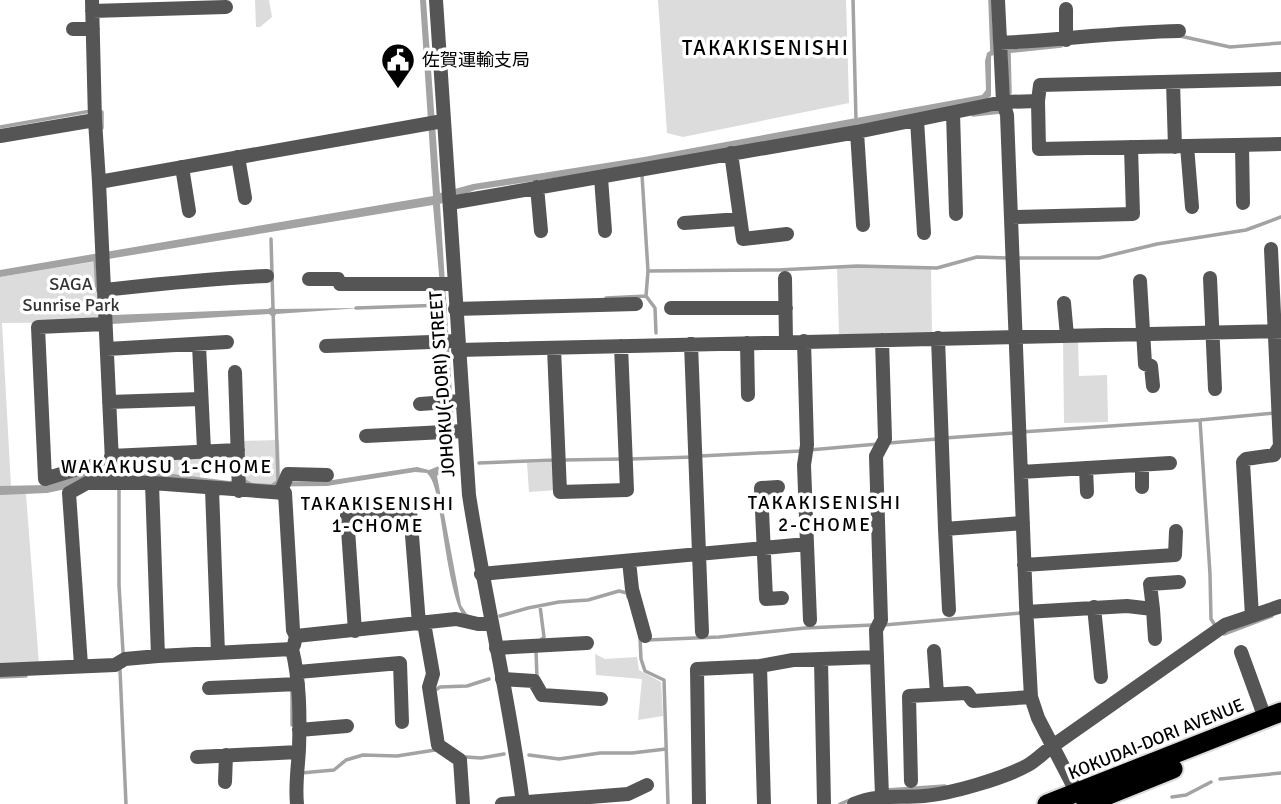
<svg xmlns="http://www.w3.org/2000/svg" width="1281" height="804" font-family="Signika,'Noto Sans JP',sans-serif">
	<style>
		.green { fill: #dcdcdc }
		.water { fill: #a3a3a3 }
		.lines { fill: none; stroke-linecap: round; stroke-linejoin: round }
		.stream { stroke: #a3a3a3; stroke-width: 3.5 }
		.trunk-casing { stroke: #dbdbdb; stroke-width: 23 }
		.minor { stroke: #555; stroke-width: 14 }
		.tertiary { stroke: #555; stroke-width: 14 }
		.trunk { stroke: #000; stroke-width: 19 }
		.labels { text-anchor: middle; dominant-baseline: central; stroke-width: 7; stroke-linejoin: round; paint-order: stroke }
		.poi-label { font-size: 18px; fill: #000; stroke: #fff; text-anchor: start }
		.park-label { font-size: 18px; fill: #333; stroke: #fff }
		.street-label { font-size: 18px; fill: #000; stroke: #fff }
		.neighbourhood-label { font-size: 19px; letter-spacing: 2px; fill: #000; stroke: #fff }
		.quarter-label { font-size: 21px; letter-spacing: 2px; fill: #000; stroke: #fff }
	</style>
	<rect width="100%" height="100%" fill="#fff"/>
	<path class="green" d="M255 0H269L272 17 260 27H256Z
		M658 0H846L849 103 683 137 667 133Z
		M98 261 101 322 2 323 11 486 26 494 39 664 0 667V277Z
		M931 266 932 333 839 335 837 268Z
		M1078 339 1079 376 1107 375 1108 422 1064 423 1063 340Z
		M279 440 281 486 260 487 243 482 242 441Z
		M200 454V478L123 466 118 459Z
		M555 462 557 490 529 492 527 463Z
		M595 654 605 659 637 657 639 670 661 682 663 716 638 720 642 679 596 675Z"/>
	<path class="water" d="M420 0H426L440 193 473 184 644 157 982 95 986 90 985 61 987 53 994 48 991 57V96L980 104 641 165 475 190 440 204 454 425H452L433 205 0 277V270L433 196Z
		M272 307 275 309 361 308 276 314 274 318 269 314 112 324V315L268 309Z
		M451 461 437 476 461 605 467 614 478 618H465C451 604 443 527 438 503 436 493 434 480 427 473L415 472 327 486 66 489 47 493 0 495V486L47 485 117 463 123 470H142L229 481 245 479 252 483 271 484 279 479 282 482 326 481 417 467 429 470Z"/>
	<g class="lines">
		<path class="stream" d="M853 0 856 120
			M990 0 992 54
			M1180 36 1230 47 1281 43
			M1003 52 1061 46
			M1009 52 1010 93
			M102 112V128
			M973 115 1000 112
			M0 127 91 111
			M642 175 648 271 646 296 655 308 656 333
			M271 239 278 481
			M95 257 97 290
			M1015 258H1099L1157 244 1246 230 1281 217
			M648 271 778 270 857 266 937 268 977 257 1008 258
			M606 298 646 296
			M356 308 445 305
			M1200 420 1210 574 1211 619 1216 627
			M1021 432 1200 420 1275 413
			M945 438 1014 433
			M889 443 937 439
			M809 450 878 444
			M700 456 801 451
			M630 459 693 457
			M564 460 623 459
			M479 463 556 460
			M119 486V585L123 652
			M540 606 544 637 540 641
			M500 616 528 608 559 602 588 600 619 591 627 593 628 597
			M884 625 1022 613
			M1224 634 1272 616
			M640 638 641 659 645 671 664 680 668 804
			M647 640 719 637 805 628 873 625
			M536 651 537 678
			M117 669 120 670 126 804
			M0 677 26 676
			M292 690V725
			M434 691 440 687 467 686 489 679
			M529 755 559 759 600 753H632L666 749
			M466 757 481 758 504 754
			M301 773 334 770 346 760 363 755 397 756 435 750
			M1220 779 1281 773
			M886 790 945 786
			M1172 797 1186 795 1211 782
			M840 804 852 799"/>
		<g class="trunk-casing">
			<path id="trunk" d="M1047 804 1281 712
				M1086 804 1173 769"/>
		</g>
		<path class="minor" d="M92 0 95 120
			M998 0 1003 102 1007 115 1026 605 1031 697 1038 718 1077 793
			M1066 9V40
			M92 11 226 7
			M73 29H93
			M1000 43C1060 40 1119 32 1179 31
			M1173 82 1175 147
			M1038 101 1040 85 1281 79
			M953 113 956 214
			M917 120 924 233
			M857 132 863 225
			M1242 145 1243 203
			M1187 146 1192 207
			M731 153 743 239 787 234
			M238 157 245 198
			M182 167 189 211
			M601 178 605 231
			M99 182 113 483
			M537 187 541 231
			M450 203 857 132 1003 102 1038 101 1039 149 1281 144
			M1012 217 1133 214 1131 147
			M684 223 740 219
			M785 278 786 342
			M1210 278 1215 389
			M309 279H338L340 284H454
			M1140 281 1145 364 1151 366 1153 386
			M104 290C159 284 212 278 267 276
			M1064 303 1067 336
			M671 308H786
			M455 309 636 304
			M105 324 38 327 45 479 77 469 111 463
			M938 338 945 529 1023 523
			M882 340 885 439 876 456 881 620 876 630 882 796
			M747 343 748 395
			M691 344 702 632
			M199 345 204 450
			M326 346 457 341
			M554 348 560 492 627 490 621 346
			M107 349 227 342
			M458 350 1281 331
			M235 372 239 491
			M109 402 201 399
			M420 404 462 401
			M366 436 464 431
			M111 456 238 450
			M1142 465V487
			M1086 468 1087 492
			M1021 472 1170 463
			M152 483 158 656
			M778 487 761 488 766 599 782 598
			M212 489 218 653
			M280 493 288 474 327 475
			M945 529 949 610
			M807 544 810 620
			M629 561 632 589 645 636
			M1024 565 1175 555 1176 531
			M481 574 807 544 804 465 807 445 804 341
			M1094 607 1101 677
			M1153 609 1155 639
			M1026 612 1127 606 1153 609 1150 584 1179 582
			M1252 616 1243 462 1246 459 1274 455 1280 446 1271 249
			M424 623 433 674 429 687 438 745 460 760 463 804
			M355 631 347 515 410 510 419 624
			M294 645 296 636 456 619 478 624H491
			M496 648 587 643
			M934 651 937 694
			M1241 652 1265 718
			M821 660 824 804
			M81 665 69 493 87 483H152L285 493 293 630 296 636
			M760 666 764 804
			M0 670 115 665 125 659 158 656 292 649C300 681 300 716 299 749 298 768 295 785 297 804
			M298 672 400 663 402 722
			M502 679 534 681 542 695 601 699
			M209 688 298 684
			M299 730 347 726
			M197 757 298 752
			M911 781 909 696 967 693 973 701 1031 697
			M225 782 226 755
			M502 804 628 794 647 785
			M699 804 697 669 760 666 793 660 877 657
			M854 804C877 794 899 798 924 796 950 794 1005 778 1028 765 1037 760 1045 751 1054 745L1225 625 1281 606"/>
		<path class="tertiary" d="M436 0 469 495C485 598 510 700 523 804
			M0 136 95 120 99 182 443 121"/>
		<use href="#trunk" class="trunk"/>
	</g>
	<defs>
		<g id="civic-pin" transform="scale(1.75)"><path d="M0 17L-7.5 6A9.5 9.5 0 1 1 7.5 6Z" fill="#000" stroke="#fff"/><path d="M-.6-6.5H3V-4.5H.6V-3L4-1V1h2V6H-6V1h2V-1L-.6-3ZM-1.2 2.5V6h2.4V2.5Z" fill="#fff"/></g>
	</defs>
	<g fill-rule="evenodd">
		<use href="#civic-pin" x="398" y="60"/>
	</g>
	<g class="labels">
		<g class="poi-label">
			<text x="422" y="60">佐賀運輸支局</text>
		</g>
		<g class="park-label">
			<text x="71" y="284">SAGA<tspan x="71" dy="21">Sunrise Park</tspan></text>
		</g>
		<g class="street-label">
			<text transform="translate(442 384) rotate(-94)">JOHOKU(-DORI) STREET</text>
			<text transform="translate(1156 739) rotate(-22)">KOKUDAI-DORI AVENUE</text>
		</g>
		<g class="neighbourhood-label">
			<text x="167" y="467">WAKAKUSU 1-CHOME</text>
			<text x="825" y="503">TAKAKISENISHI<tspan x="825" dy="22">2-CHOME</tspan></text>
			<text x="378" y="504">TAKAKISENISHI<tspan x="378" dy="22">1-CHOME</tspan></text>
		</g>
		<g class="quarter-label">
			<text x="766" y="48">TAKAKISENISHI</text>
		</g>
	</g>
</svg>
